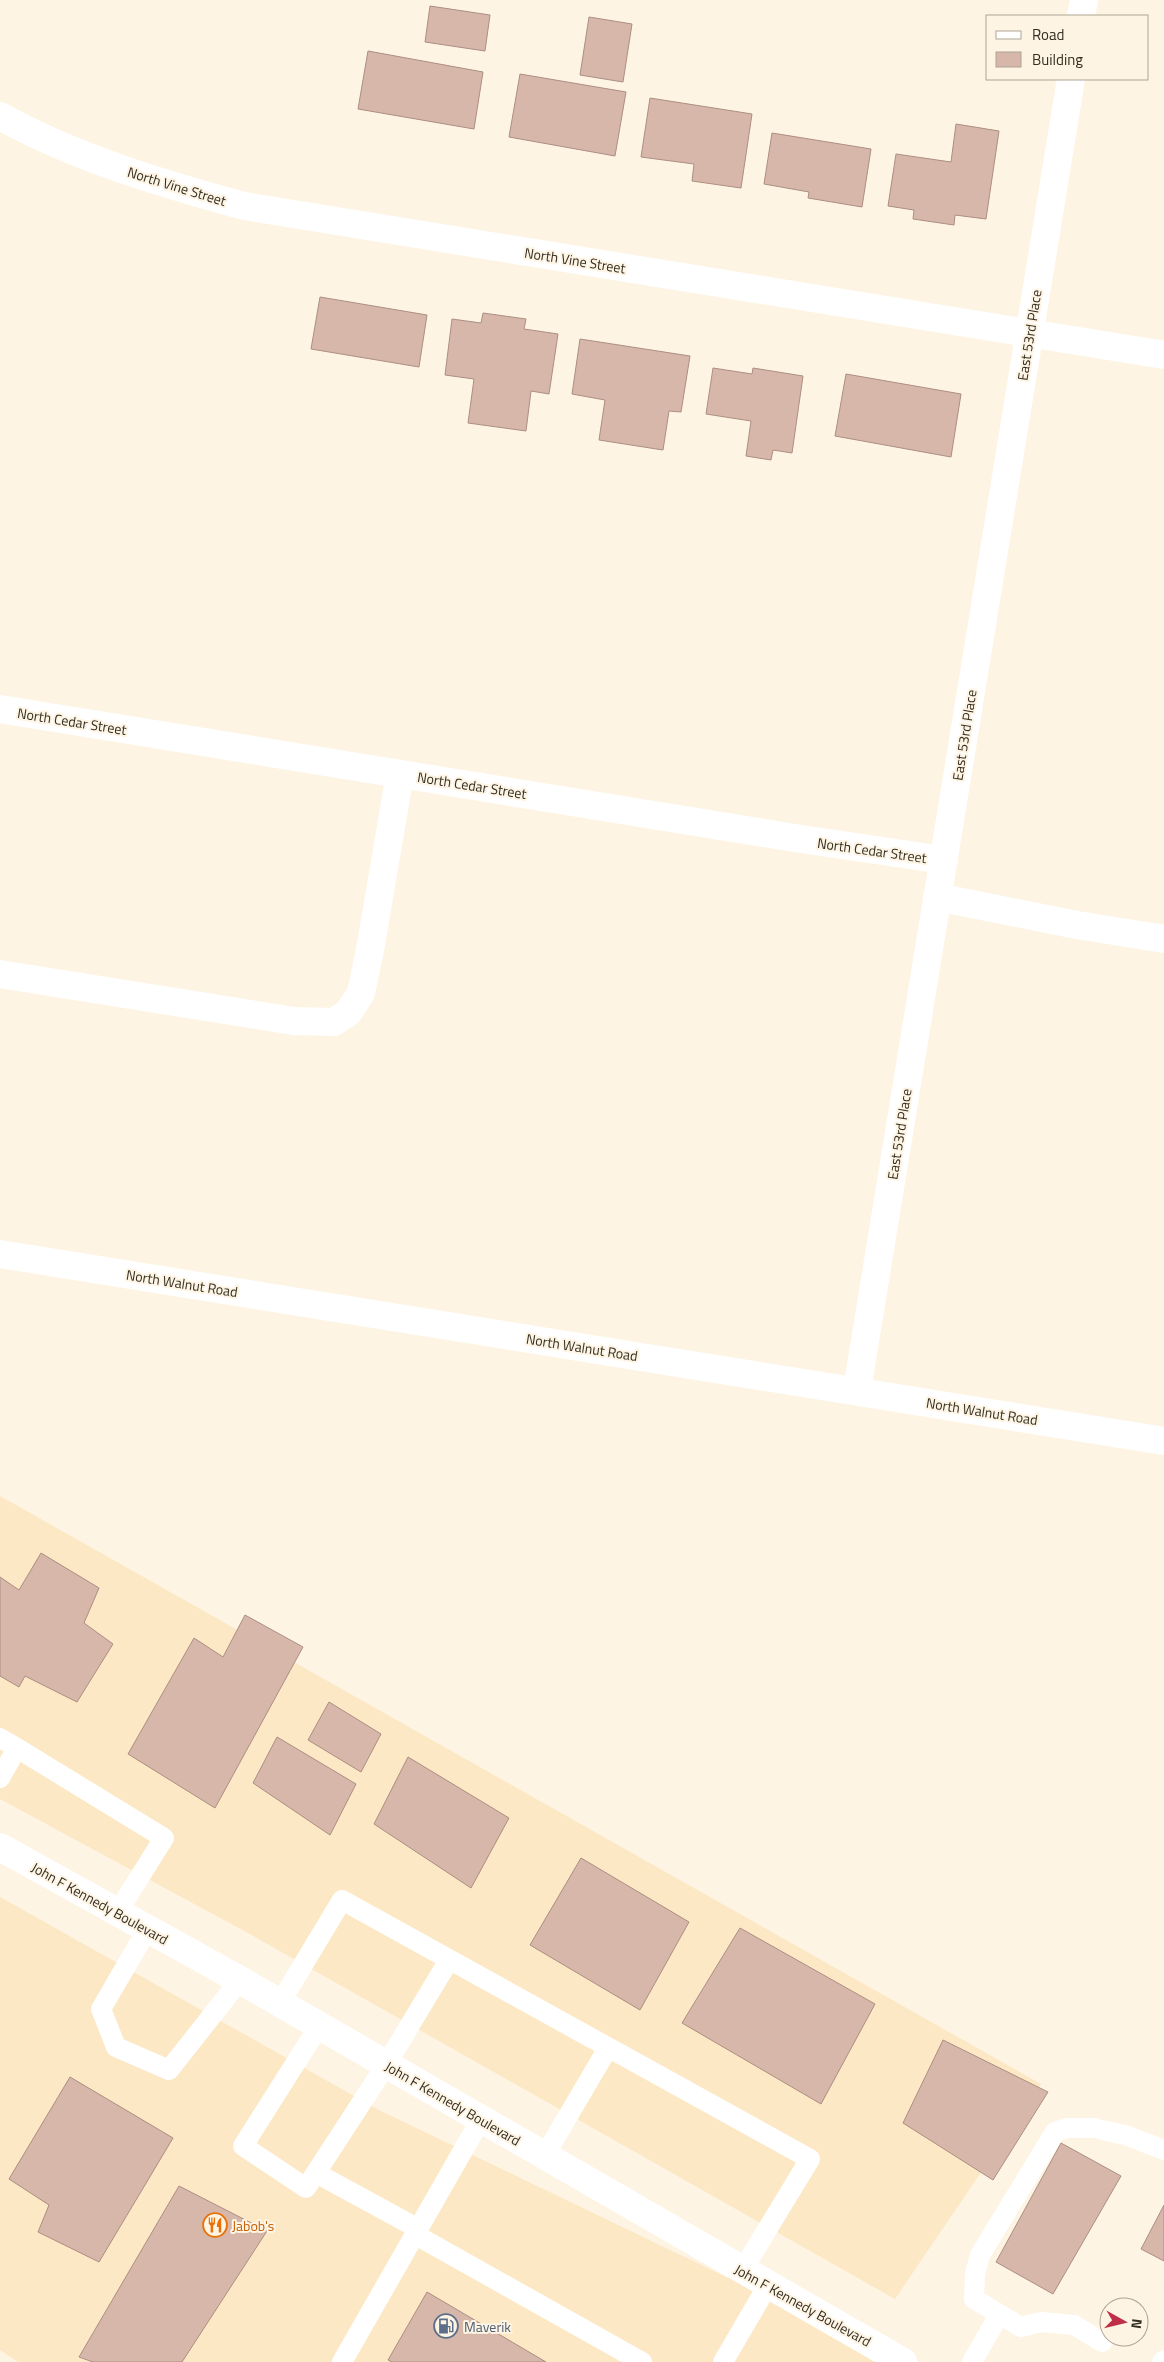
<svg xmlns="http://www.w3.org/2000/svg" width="1164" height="2362" font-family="'Titillium Web',sans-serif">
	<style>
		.built { fill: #fce8c4 }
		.building { fill: #d7b7aa; stroke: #ac8e82 }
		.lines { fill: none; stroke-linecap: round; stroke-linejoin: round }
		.lane { stroke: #fff; stroke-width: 20 }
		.street { stroke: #fff; stroke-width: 28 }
		.primary { stroke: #fff; stroke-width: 28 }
		.labels { text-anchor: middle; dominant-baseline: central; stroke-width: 4; stroke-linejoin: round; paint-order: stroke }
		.street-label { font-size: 14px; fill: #332d22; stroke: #fef4e3 }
		.food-label { font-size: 14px; fill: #c56008; stroke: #fef4e3; text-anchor: start }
		.service-label { font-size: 14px; fill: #4e5e75; stroke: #fef4e3; text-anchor: start }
	</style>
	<rect width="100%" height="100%" fill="#fef4e3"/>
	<path class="built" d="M0 1496 1041 2084 895 2299 248 1933 0 1799Z
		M0 1897 379 2110 903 2362H18L0 2350Z"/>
	<path class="building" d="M430 6 490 15 485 51 425 42Z
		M589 17 632 24 623 82 580 75Z
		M368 51 483 72 474 129 358 109Z
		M520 74 626 92 615 156 509 137Z
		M650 98 752 114 741 188 692 181 694 164 641 157Z
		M956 124 999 131 986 219 955 215 954 225 913 219 914 210 888 206 896 154 951 162Z
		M772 133 871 149 862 207 808 198 809 192 764 184Z
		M320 297 427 315 419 367 311 349Z
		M483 313 526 319 524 329 558 334 549 394 531 391 526 431 468 423 474 379 445 375 452 319 481 323Z
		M580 339 690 356 681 412 669 411 663 450 599 440 605 400 572 394Z
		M713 368 752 374 753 368 803 376 792 453 773 450 771 460 746 456 751 421 706 414Z
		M846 374 961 394 951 457 835 436Z
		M41 1553 99 1588 84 1623 113 1644 77 1702 25 1676 19 1687 0 1676V1577L19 1590Z
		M245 1615 303 1647 215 1808 128 1754 194 1638 223 1657Z
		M329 1702 381 1734 361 1772 308 1740Z
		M277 1737 356 1784 330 1835 253 1783Z
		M408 1757 509 1818 471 1888 374 1824Z
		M581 1858 689 1922 640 2010 530 1945Z
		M740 1928 875 2004 821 2104 682 2023Z
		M943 2040 1048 2092 993 2180 903 2123Z
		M70 2077 173 2138 99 2262 38 2232 49 2205 9 2179Z
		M1061 2143 1121 2176 1053 2294 996 2262Z
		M179 2186 267 2231 182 2362H93L79 2357Z
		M1164 2205V2261L1141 2249Z
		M427 2292 546 2362H392L388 2360Z"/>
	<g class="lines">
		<path class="lane" d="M0 1738 17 1748 0 1778
			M17 1748 164 1838 117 1913
			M147 1930 101 2009 116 2047 169 2070 240 1980
			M280 2003 342 1900 810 2159 742 2271
			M319 2026 243 2146 306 2188 386 2065 449 1960
			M1095 2128H1067L1055 2132 980 2255 975 2274 974 2299 1021 2327 1041 2322 1074 2325 1102 2342
			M1102 2130 1125 2135 1164 2150
			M545 2155 608 2048
			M316 2173 417 2228
			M414 2234 642 2362
			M342 2362 481 2119
			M723 2362 768 2285
			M972 2362 999 2315
			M1162 2362 1164 2360"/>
		<path class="street" d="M1081 16 1084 0
			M0 116C76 158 160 183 244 206L1164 355
			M0 709 801 839 944 860
			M937 897 1077 925 1164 939
			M0 974 294 1021 334 1022 348 1013 361 993 370 950 400 774
			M0 1254 1164 1441
			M857 1390 1071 79"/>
		<path class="primary" d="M0 1847 240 1980 903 2362"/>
	</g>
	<defs>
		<g id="restaurant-ring" transform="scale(1.25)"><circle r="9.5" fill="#fef4e3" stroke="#e8710a" stroke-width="1.5"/><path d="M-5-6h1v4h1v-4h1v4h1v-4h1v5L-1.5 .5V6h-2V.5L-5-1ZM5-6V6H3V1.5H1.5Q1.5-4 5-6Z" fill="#e8710a"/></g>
		<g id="fuel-ring" transform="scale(1.25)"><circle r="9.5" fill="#fef4e3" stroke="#5c6f8a" stroke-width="1.5"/><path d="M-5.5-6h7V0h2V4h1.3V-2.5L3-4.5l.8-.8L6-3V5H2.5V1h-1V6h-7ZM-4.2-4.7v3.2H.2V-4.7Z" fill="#5c6f8a"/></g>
	</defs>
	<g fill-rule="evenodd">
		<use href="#restaurant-ring" x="215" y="2225"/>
		<use href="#fuel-ring" x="446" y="2326"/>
	</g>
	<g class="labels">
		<g class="street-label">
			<text transform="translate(177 186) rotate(17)">North Vine Street</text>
			<text transform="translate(575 260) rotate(9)">North Vine Street</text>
			<text transform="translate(1029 335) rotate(-81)">East 53rd Place</text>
			<text transform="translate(72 721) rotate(9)">North Cedar Street</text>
			<text transform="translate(964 735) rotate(-81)">East 53rd Place</text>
			<text transform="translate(472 785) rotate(9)">North Cedar Street</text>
			<text transform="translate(872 850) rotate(8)">North Cedar Street</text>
			<text transform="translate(899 1134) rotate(-81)">East 53rd Place</text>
			<text transform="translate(182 1283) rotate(9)">North Walnut Road</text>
			<text transform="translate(582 1347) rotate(9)">North Walnut Road</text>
			<text transform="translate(982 1411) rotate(9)">North Walnut Road</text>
			<text transform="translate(100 1903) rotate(29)">John F Kennedy Boulevard</text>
			<text transform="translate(453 2103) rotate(30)">John F Kennedy Boulevard</text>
			<text transform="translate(803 2305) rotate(29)">John F Kennedy Boulevard</text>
		</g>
		<g class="food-label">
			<text x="232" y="2225">Jabob's</text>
		</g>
		<g class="service-label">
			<text x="464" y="2326">Maverik</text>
		</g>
	</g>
	<rect x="986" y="15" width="162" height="65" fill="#fef4e3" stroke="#ada496"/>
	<rect x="996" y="31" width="25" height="8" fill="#ffffff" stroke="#ada496"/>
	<text x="1032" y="40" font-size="15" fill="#332d22">Road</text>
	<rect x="996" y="52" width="25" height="15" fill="#d7b7aa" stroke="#ada496"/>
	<text x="1032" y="65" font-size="15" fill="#332d22">Building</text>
	<g transform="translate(1124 2322) rotate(98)"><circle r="24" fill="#fef4e3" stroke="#ada496"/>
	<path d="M0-4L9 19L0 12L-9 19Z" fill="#bf2f48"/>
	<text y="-8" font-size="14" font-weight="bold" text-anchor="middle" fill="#332d22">N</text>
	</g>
</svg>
